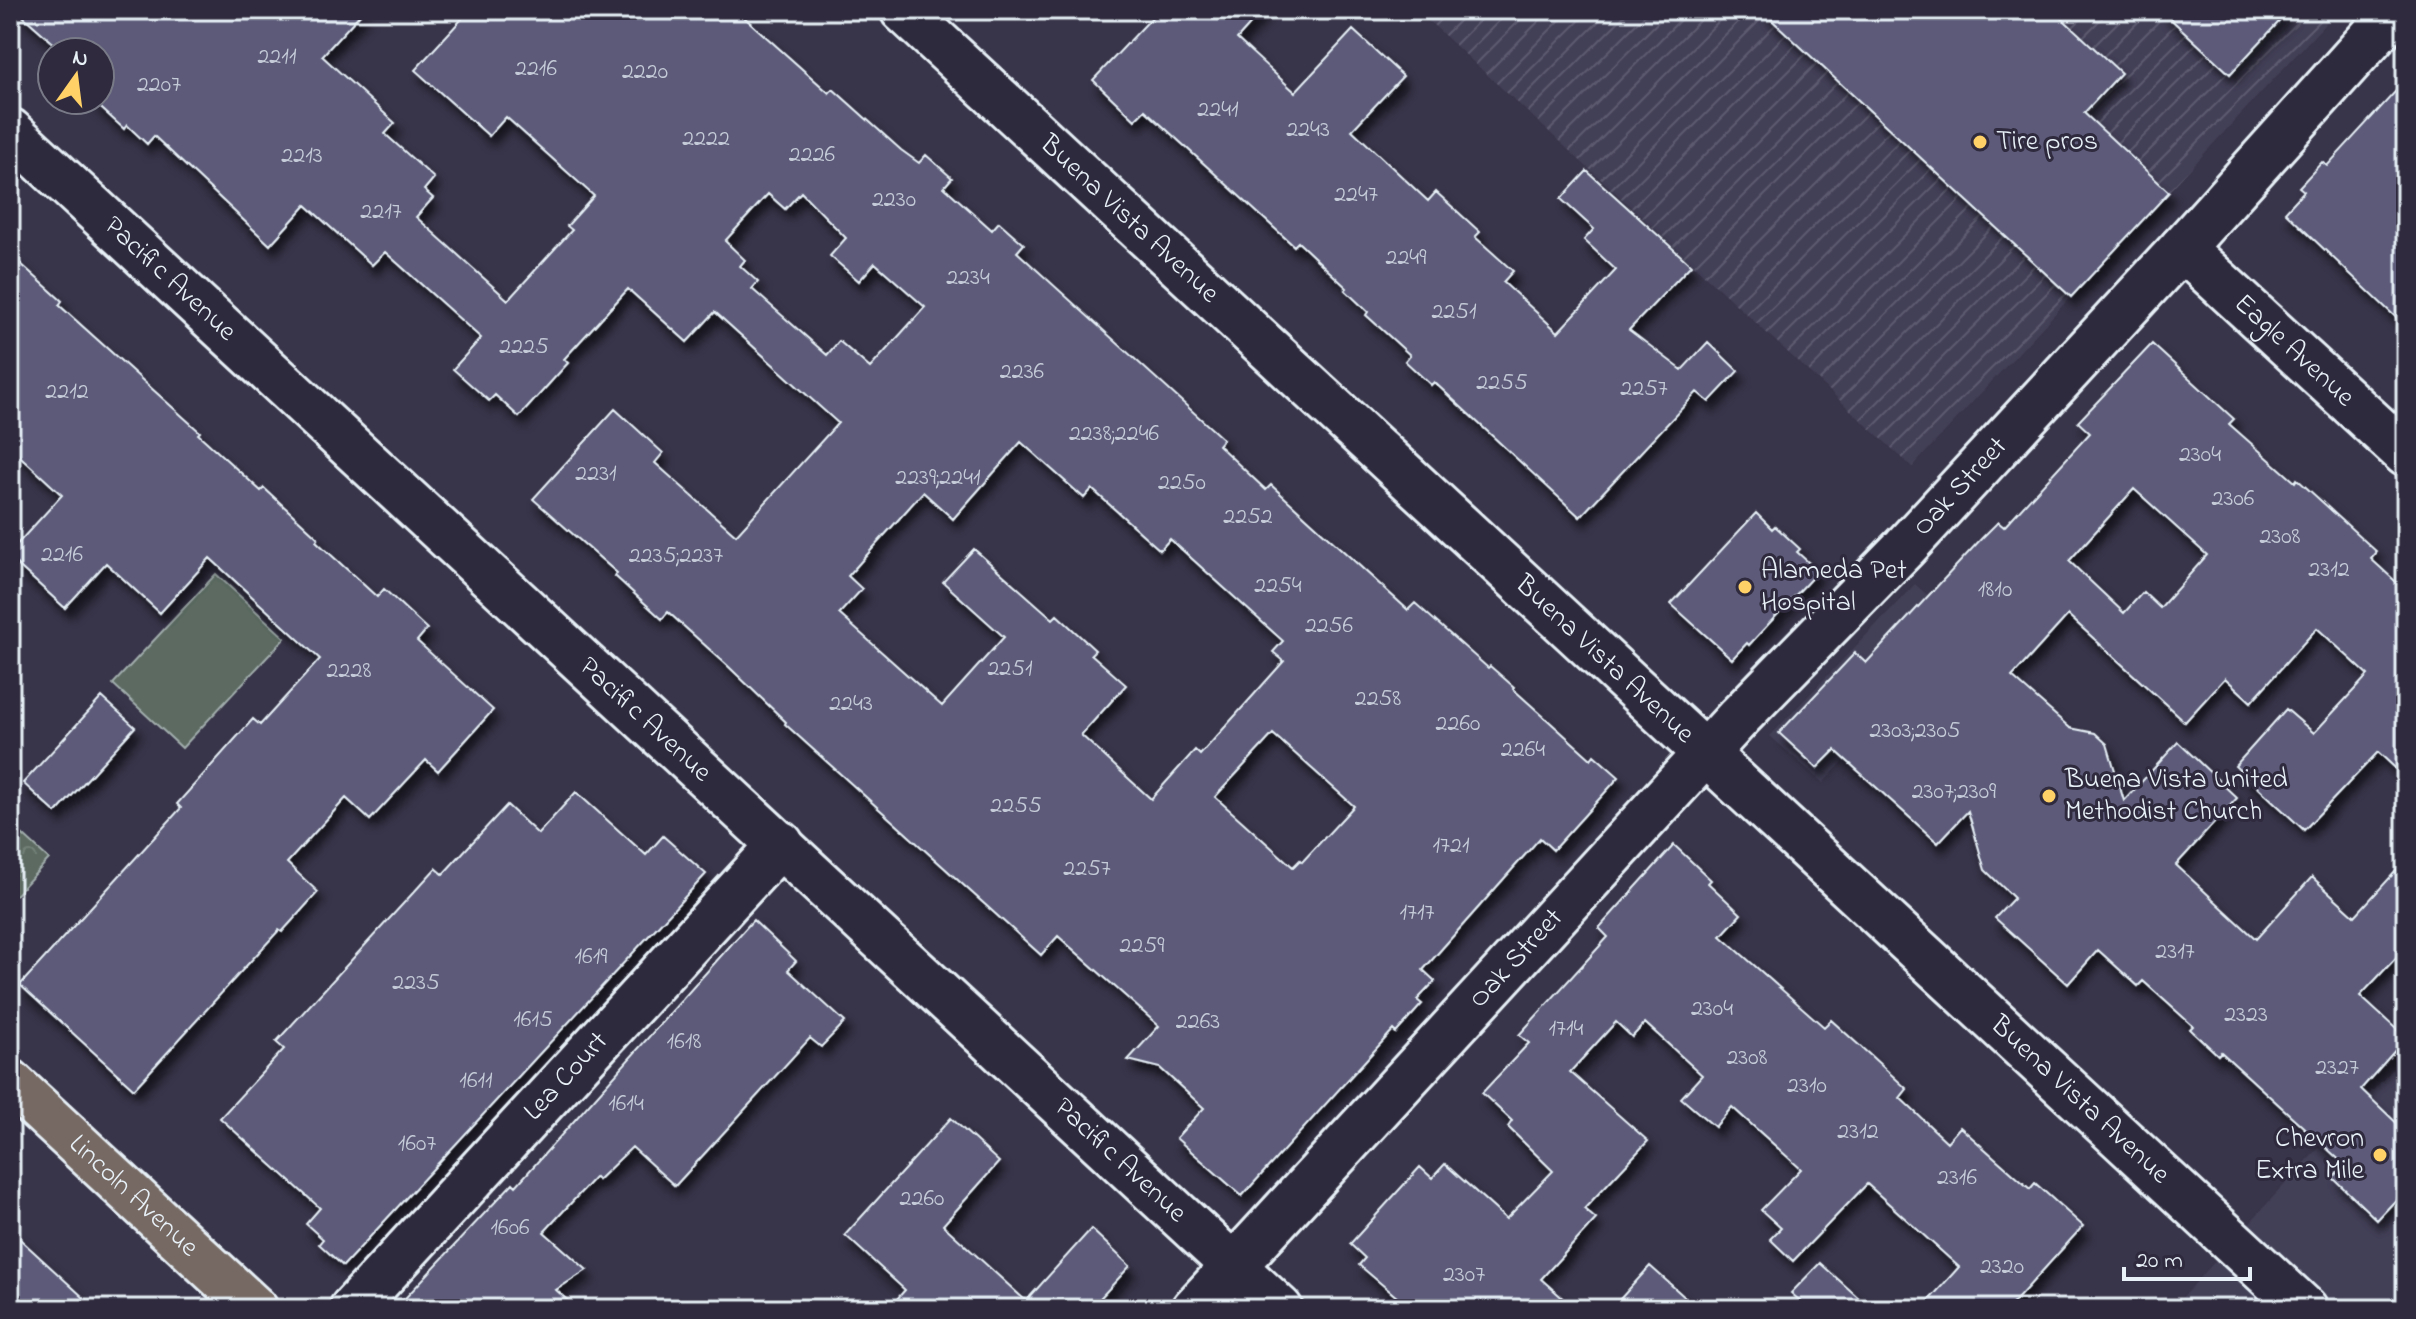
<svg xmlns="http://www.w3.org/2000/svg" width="2416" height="1319" font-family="'Indie Flower',sans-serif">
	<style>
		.built { fill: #423f57 }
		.industrial { fill: url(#industrial-furrows) }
		.green { fill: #5c6b62; stroke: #a2aead; stroke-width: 2 }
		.park { fill: url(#park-crowns); stroke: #a2aead; stroke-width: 2 }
		.building { fill: #5b5a78; stroke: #e8f1f8; stroke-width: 2; fill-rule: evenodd; filter: url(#shadow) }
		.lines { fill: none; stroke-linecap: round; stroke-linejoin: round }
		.minor-casing { stroke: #e8f1f8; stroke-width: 50 }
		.major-casing { stroke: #e8f1f8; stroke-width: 50 }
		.minor { stroke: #2f2a3d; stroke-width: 44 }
		.major { stroke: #766964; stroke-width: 44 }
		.poi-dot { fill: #ffd166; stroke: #2f2a3d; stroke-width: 3 }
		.labels { text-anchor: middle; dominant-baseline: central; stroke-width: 6; stroke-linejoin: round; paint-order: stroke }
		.number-label { font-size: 24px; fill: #c5cbd8 }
		.poi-label { font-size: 28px; fill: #e8f1f8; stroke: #2f2a3d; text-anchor: start }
		.street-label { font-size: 28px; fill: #e8f1f8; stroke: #2f2a3d }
	</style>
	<defs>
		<pattern id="industrial-furrows" width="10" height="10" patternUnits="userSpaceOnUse" patternTransform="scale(2)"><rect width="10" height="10" fill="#423f57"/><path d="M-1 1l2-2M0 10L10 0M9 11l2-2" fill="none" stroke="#5d5b70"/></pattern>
		<pattern id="park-crowns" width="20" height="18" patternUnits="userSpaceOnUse" patternTransform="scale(2)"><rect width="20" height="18" fill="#5c6b62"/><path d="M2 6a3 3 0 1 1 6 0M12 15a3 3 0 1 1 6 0" fill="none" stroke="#738179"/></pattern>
		<filter id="shadow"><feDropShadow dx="5" dy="9" stdDeviation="4" flood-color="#0009"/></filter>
	</defs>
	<rect width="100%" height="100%" fill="#383449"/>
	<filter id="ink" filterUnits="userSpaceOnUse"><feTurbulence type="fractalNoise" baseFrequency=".0125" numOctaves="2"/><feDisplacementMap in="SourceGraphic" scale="16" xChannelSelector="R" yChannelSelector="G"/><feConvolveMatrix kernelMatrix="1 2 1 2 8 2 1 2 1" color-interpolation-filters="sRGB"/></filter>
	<g filter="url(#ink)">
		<path class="built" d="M1915 584 1967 631 1823 783 1770 736Z
			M2406 1055V1309H2172L2273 1197Z"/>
		<path class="industrial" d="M1417 10H2338L1912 467Z"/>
		<path class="green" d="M216 574 285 638 182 748 113 684Z"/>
		<path class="park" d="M10 823 49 859 10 901Z"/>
		<path class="building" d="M16 10H364L322 56 395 123 385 134 434 178 424 190 433 198 416 217 508 300 572 230 567 226 594 196 506 117 489 136 415 70 470 10H736L829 93 833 89 901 150 919 163 926 155 952 178 944 187 992 230 999 222 1024 244 1017 252 1223 439 1218 445 1266 490 1271 485 1408 610 1415 603 1488 668 1490 666 1514 687 1513 689 1591 759 1594 755 1619 777 1553 850 1540 838 1423 970 1435 981 1417 1000 1422 1004 1396 1033 1393 1030 1242 1196 1176 1138 1204 1108 1160 1068 1128 1060 1159 1026 1058 936 1041 955 785 724 786 722 728 666 668 612 662 619 615 576 617 573 533 499 615 409 663 453 655 463 736 535 838 423 715 312 687 342 628 289 564 359 568 363 519 417 495 395 489 401 453 369 481 338 385 252 372 265 306 205 270 245 154 136 147 144 127 125 124 129 92 100H100V52H56L59 48ZM801 192 846 238 830 256 859 281 875 263 925 307 870 368 839 341 827 355 752 289 758 282 740 266 745 260 725 241 768 194 785 209ZM1021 442 1084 498 1092 489 1160 550 1170 539 1283 641 1273 652 1284 661 1200 755 1195 750 1151 799 1081 735 1126 685 1091 654 1095 650 1057 615 1053 619 974 549 943 582 1004 637 942 706 839 614 862 589 848 576 923 492 953 519ZM1273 734 1354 806 1302 862 1300 860 1293 867 1215 797Z
			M1159 10H1263L1237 39 1295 92 1353 30 1403 76 1352 130 1428 201 1436 192 1480 232 1475 237 1513 271 1503 282 1558 332 1616 270 1584 240 1594 229 1561 199 1587 171 1691 265 1629 330 1682 370 1708 342 1738 371 1709 402 1697 392 1580 517 1434 382 1431 385 1405 361 1410 355 1366 315 1368 312 1345 290 1347 288 1298 242 1294 246 1145 110 1135 120 1093 80Z
			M1761 10H2053L2121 73 2084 113 2169 192 2071 297Z
			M2161 10H2290L2230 74Z
			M2406 80V327L2285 212 2304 191 2299 187 2322 162 2327 166Z
			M10 254 62 301 59 305 200 432 198 434 261 491 264 488 318 538 316 541 377 597 384 589 427 629 417 641 493 710 438 771 426 760 370 820 346 798 287 863 318 892 282 932 279 930 134 1089 20 985 181 808 177 804 253 719 260 725 320 659 210 558 160 613 106 563 65 608 10 558V552L62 495 10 447Z
			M2152 344 2234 419 2229 424 2295 482 2297 479 2377 552 2371 559 2406 591V778L2378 752 2304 830 2235 766 2286 709 2314 733 2368 675 2317 628 2251 702 2225 678 2185 722 2068 615 2012 677 2070 728 2095 733 2107 744 2124 801 2178 742 2237 798 2176 865 2256 939 2312 877 2355 916 2406 860V947L2360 996 2406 1038 2361 1089 2406 1132V1189L2377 1220 2333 1178 2345 1165 2221 1052 2218 1055 2190 1029 2193 1026 2143 981 2138 986 2098 950 2068 984 1995 918 2014 898 1985 870 1968 811 1938 843 1835 750 1817 768 1779 733 1855 653 1866 663 1982 538 1998 522 2004 527 2090 433 2078 422ZM2134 489 2207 555 2160 608 2143 592 2124 613 2069 561Z
			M1756 513 1772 529 1775 526 1800 549 1797 552 1818 571 1749 645 1747 643 1732 659 1671 604Z
			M102 697 135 727 56 813 23 783Z
			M576 792 646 855 663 836 706 874 343 1266 319 1244 323 1239 306 1224 320 1208 220 1118 284 1049 276 1042 436 868 443 874 507 805 538 834Z
			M1674 845 1711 880 1708 883 1741 914 1721 936 1824 1027 1831 1020 1871 1056 1907 1089 1900 1098 1947 1142 1960 1127 2030 1189 2035 1183 2083 1226 2008 1309H1921L1959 1267 1867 1184 1793 1261 1770 1239 1781 1228 1761 1210 1801 1169 1732 1107 1715 1127 1681 1098 1702 1075 1645 1023 1632 1037 1616 1022 1570 1072 1648 1141 1584 1209 1596 1219 1541 1279 1575 1309H1411L1359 1265 1365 1258 1350 1244 1420 1167 1432 1178 1445 1164 1506 1219 1553 1171 1508 1127 1512 1121 1482 1093 1529 1043 1519 1035 1608 937 1599 928Z
			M753 920 796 961 788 970 845 1022 821 1047 810 1038 675 1186 632 1147 598 1180 595 1177 544 1232 587 1270 556 1290 577 1309H395L513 1183 516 1186Z
			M951 1118 999 1162 943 1225 1026 1301 1091 1229 1130 1266 1090 1309H888L905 1290 845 1235Z
			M10 1230 96 1309H10Z
			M1820 1263 1871 1309H1809L1791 1293Z
			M1650 1266 1698 1309H1611Z"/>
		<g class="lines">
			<g class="minor-casing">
				<g id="minor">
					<path id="s1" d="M903 10 2305 1309"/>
					<path id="s2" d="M10 131 1280 1309"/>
					<path id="s3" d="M2182 248 2406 454"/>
					<path id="s4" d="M352 1309 781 844"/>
					<path id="s5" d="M1194 1309 1739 717 1905 547 2182 248 2396 10"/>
				</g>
			</g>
			<g class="major-casing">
				<g id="major">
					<path id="s6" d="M10 1082 255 1309"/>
				</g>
			</g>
			<use href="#minor" class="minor"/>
			<use href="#major" class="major"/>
		</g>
	</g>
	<g class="poi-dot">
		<circle cx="1980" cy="142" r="8"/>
		<circle cx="1745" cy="587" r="8"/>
		<circle cx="2049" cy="796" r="8"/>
		<circle cx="2380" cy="1155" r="8"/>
	</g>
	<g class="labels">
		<g class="number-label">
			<text x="277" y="57">2211</text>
			<text x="536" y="69">2216</text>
			<text x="645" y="72">2220</text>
			<text x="159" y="85">2207</text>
			<text x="1218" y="110">2241</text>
			<text x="1308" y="130">2243</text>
			<text x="706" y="139">2222</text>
			<text x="812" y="155">2226</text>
			<text x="302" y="156">2213</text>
			<text x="1356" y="195">2247</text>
			<text x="894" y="200">2230</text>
			<text x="381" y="212">2217</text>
			<text x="1406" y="258">2249</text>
			<text x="968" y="278">2234</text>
			<text x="1454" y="312">2251</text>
			<text x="524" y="347">2225</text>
			<text x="1022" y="372">2236</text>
			<text x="1502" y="383">2255</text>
			<text x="1644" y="389">2257</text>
			<text x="67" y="392">2212</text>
			<text x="1114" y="434">2238;2246</text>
			<text x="2200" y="455">2304</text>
			<text x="596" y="474">2231</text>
			<text x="938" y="478">2239;2241</text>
			<text x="1182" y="483">2250</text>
			<text x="2233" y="499">2306</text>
			<text x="1248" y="517">2252</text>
			<text x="2280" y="537">2308</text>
			<text x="62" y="555">2216</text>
			<text x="676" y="556">2235;2237</text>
			<text x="2329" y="570">2312</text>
			<text x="1278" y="586">2254</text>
			<text x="1995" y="590">1810</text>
			<text x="1329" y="626">2256</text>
			<text x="1010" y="669">2251</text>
			<text x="349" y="671">2228</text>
			<text x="1378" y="699">2258</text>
			<text x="851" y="704">2243</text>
			<text x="1458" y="724">2260</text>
			<text x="1915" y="731">2303;2305</text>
			<text x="1523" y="750">2264</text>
			<text x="1954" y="792">2307;2309</text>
			<text x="1016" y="806">2255</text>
			<text x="1451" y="846">1721</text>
			<text x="1087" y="869">2257</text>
			<text x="1417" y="913">1717</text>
			<text x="1142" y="946">2259</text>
			<text x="2175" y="952">2317</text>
			<text x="591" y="957">1619</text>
			<text x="416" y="983">2235</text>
			<text x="1712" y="1009">2304</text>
			<text x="2246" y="1015">2323</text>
			<text x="533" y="1020">1615</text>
			<text x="1198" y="1022">2263</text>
			<text x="1566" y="1029">1714</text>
			<text x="684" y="1042">1618</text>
			<text x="1747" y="1058">2308</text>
			<text x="2337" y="1068">2327</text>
			<text x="476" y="1081">1611</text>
			<text x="1807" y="1086">2310</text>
			<text x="626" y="1104">1614</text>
			<text x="1858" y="1132">2312</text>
			<text x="417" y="1144">1607</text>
			<text x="1957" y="1178">2316</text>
			<text x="922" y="1199">2260</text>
			<text x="510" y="1228">1606</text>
			<text x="2002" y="1267">2320</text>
			<text x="1464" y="1275">2307</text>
		</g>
		<g class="poi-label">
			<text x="1996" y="142">Tire pros</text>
			<text x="1761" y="571">Alameda Pet<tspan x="1761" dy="32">Hospital</tspan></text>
			<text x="2065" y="780">Buena Vista United<tspan x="2065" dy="32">Methodist Church</tspan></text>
			<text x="2364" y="1139" text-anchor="end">Chevron<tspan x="2364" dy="32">Extra Mile</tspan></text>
		</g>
		<g class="street-label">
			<text stroke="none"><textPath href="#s1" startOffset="308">Buena Vista Avenue</textPath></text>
			<text stroke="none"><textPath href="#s2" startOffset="218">Pacific Avenue</textPath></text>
			<text stroke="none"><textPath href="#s3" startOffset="152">Eagle Avenue</textPath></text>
			<text stroke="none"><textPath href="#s5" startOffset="1124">Oak Street</textPath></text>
			<text stroke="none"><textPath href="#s1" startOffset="956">Buena Vista Avenue</textPath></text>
			<text stroke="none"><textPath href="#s2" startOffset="866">Pacific Avenue</textPath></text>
			<text stroke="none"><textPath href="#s5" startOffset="476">Oak Street</textPath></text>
			<text stroke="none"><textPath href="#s4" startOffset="316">Lea Court</textPath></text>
			<text stroke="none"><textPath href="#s1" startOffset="1604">Buena Vista Avenue</textPath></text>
			<text stroke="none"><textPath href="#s2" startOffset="1514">Pacific Avenue</textPath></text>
			<text stroke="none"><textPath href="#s6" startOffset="168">Lincoln Avenue</textPath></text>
		</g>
	</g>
	<rect width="2416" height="1319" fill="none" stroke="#2f2a3d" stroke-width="40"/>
	<rect x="20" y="20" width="2376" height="1279" fill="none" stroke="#e8f1f8" stroke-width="3" filter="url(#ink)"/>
	<g transform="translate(76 76) rotate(14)"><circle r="38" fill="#2f2a3d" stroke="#797a88" stroke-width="2"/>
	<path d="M0-6L14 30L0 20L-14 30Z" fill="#ffd166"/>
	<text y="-12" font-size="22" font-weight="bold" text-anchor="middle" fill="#e8f1f8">N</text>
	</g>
	<path d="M2124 1267v12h126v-12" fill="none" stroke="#e8f1f8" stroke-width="4"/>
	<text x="2136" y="1267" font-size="24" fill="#e8f1f8" stroke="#2f2a3d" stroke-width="6" paint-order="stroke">20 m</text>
</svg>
